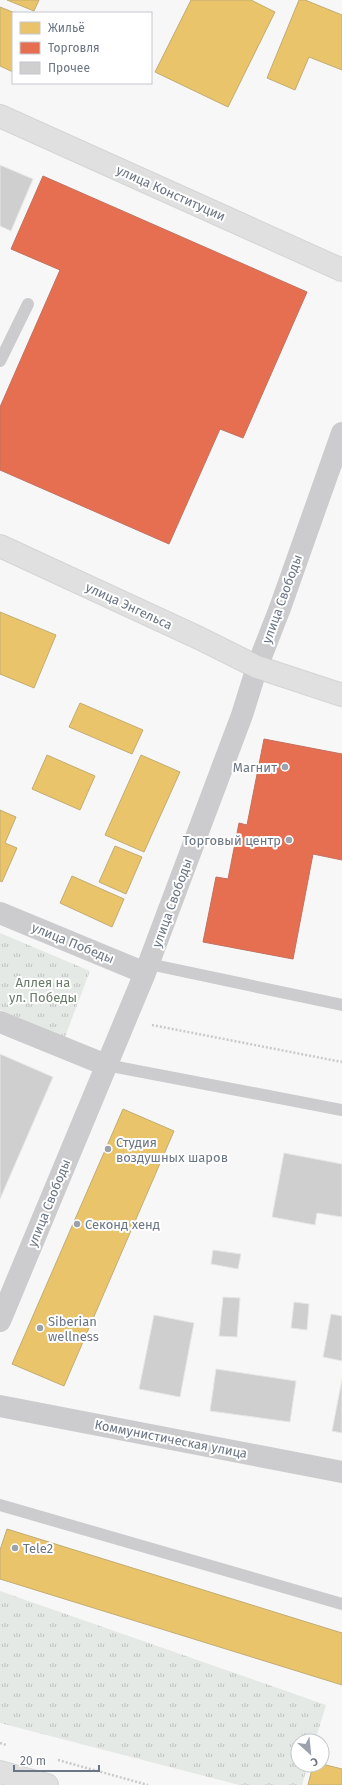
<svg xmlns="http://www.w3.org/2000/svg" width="342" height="1785" font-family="'Fira Sans',sans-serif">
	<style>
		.park { fill: url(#park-tufts) }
		.homes { fill: #e9c46a; stroke: #c3ac72 }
		.shops { fill: #e76f51; stroke: #c27160 }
		.building { fill: #cfcfd0; stroke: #e7e7e6 }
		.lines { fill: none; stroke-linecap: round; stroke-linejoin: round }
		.secondary-casing { stroke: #d4d5d5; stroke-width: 24 }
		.path { stroke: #c9cacb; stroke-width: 2.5; stroke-dasharray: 2 2; stroke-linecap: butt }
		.lane { stroke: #ccccce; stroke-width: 12 }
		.street { stroke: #ccccce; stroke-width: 22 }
		.secondary { stroke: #e0e0e1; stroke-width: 22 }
		.poi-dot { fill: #9ca2ac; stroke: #fff; stroke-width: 1.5 }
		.labels { text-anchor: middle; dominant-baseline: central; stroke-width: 4; stroke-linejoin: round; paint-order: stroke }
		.street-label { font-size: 13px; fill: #6b7583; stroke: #fff }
		.poi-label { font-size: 13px; fill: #6b7583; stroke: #fff; text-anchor: start }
		.park-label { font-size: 13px; fill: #6a7b69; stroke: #fff }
	</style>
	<defs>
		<pattern id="park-tufts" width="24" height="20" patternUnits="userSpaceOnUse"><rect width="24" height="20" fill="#e5e9e5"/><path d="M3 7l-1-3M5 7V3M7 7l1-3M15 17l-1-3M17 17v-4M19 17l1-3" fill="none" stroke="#bec1bf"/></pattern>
	</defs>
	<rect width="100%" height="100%" fill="#f7f7f7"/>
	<path class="park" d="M0 933 90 971 65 1037 0 1010Z
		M0 1591 326 1705 315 1741H298V1765H308L302 1785H239L0 1723Z"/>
	<path class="homes" d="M7 0H39L34 11Z
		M191 0H251L275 12 228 107 155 72Z
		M299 0H305L342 15V70L309 57 295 90 267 78Z
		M0 7 15 13H13V72L0 66Z
		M0 612 56 635 34 688 0 674Z
		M80 703 143 730 132 754 69 727Z
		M47 755 95 776 80 810 32 789Z
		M141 755 180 772 144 852 105 835Z
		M0 810 16 817 5 843 17 848 2 882 0 881Z
		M115 846 142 857 126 894 99 882Z
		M72 876 124 899 112 927 60 903Z
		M123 1109 174 1131 64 1386 12 1364Z
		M7 1529 342 1633V1685L0 1579V1550Z
		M322 1764 342 1769V1785H308L313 1765Z"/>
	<path class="shops" d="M43 176 307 292 243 438 220 429 169 544 0 470V407L60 270 11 249Z
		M264 739 342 754V860L313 854 293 959 203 942 216 877 228 879 239 823 247 825Z"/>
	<path class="building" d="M0 165 33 179 11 231 0 226Z
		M0 1054 53 1077 0 1199Z
		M284 1153 342 1164V1217L317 1213 315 1225 272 1217Z
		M213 1250 241 1254 238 1269 211 1264Z
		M223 1297 240 1298 237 1337 219 1336Z
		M294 1302 309 1304 307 1330 291 1328Z
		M331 1314 342 1316V1361L323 1357Z
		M154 1315 194 1323 180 1397 139 1389Z
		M216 1369 296 1381 290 1422 210 1411Z
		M342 1379V1433L332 1431Z"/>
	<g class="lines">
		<g class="secondary-casing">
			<path id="secondary" d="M0 116 342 270
				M0 546 199 638 257 667 342 695
				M0 1772 47 1785"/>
		</g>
		<path class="path" d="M152 1025 342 1062
			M0 1743 6 1745
			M58 1760 148 1785"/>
		<path class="lane" d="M0 361 28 304
			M149 964 342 1005
			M106 1065 342 1110
			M0 1505 342 1604"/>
		<path class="street" d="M0 913 145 973
			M0 1022 106 1065
			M0 1321 145 973 242 715 257 667 280 608 342 433
			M0 1406 342 1472"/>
		<use href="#secondary" class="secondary"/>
	</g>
	<g class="poi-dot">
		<circle cx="285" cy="767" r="4"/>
		<circle cx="289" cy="840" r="4"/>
		<circle cx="108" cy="1149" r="4"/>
		<circle cx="77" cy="1224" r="4"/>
		<circle cx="40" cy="1328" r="4"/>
		<circle cx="15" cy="1548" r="4"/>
	</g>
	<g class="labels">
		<g class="street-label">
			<text transform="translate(171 193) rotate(24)">улица Конституции</text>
			<text transform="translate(282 599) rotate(-70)">улица Свободы</text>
			<text transform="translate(129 606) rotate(25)">улица Энгельса</text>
			<text transform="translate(172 903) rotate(-70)">улица Свободы</text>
			<text transform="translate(73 943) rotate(22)">улица Победы</text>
			<text transform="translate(49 1203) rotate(-68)">улица Свободы</text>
			<text transform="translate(171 1439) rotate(11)">Коммунистическая улица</text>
		</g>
		<g class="poi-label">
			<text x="277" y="767" text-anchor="end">Магнит</text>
			<text x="281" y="840" text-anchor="end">Торговый центр</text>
			<text x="116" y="1142">Студия<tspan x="116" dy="15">воздушных шаров</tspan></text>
			<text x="85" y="1224">Секонд хенд</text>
			<text x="48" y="1321">Siberian<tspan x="48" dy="15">wellness</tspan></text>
			<text x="23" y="1548">Tele2</text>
		</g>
		<g class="park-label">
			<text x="43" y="982">Аллея на<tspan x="43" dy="15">ул. Победы</tspan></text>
		</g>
	</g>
	<rect x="12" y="12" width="140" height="72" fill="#ffffff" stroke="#c4c8cd"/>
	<rect x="20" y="22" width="20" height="12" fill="#e9c46a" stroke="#c4c8cd"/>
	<text x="48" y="32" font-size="12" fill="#6b7583">Жильё</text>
	<rect x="20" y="42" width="20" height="12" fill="#e76f51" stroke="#c4c8cd"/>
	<text x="48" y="52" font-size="12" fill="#6b7583">Торговля</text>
	<rect x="20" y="62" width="20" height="12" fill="#cfcfd0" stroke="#c4c8cd"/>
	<text x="48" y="72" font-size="12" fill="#6b7583">Прочее</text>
	<g transform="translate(310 1753) rotate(153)"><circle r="19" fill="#ffffff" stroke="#c4c8cd"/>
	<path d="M0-3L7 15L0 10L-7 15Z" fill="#9ca2ac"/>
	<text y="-6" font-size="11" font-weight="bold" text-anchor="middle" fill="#6b7583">С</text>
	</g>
	<path d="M14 1765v6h85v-6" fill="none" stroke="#6b7583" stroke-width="2"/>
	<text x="20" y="1765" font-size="12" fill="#6b7583" stroke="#ffffff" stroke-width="3" paint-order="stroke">20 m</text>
</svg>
